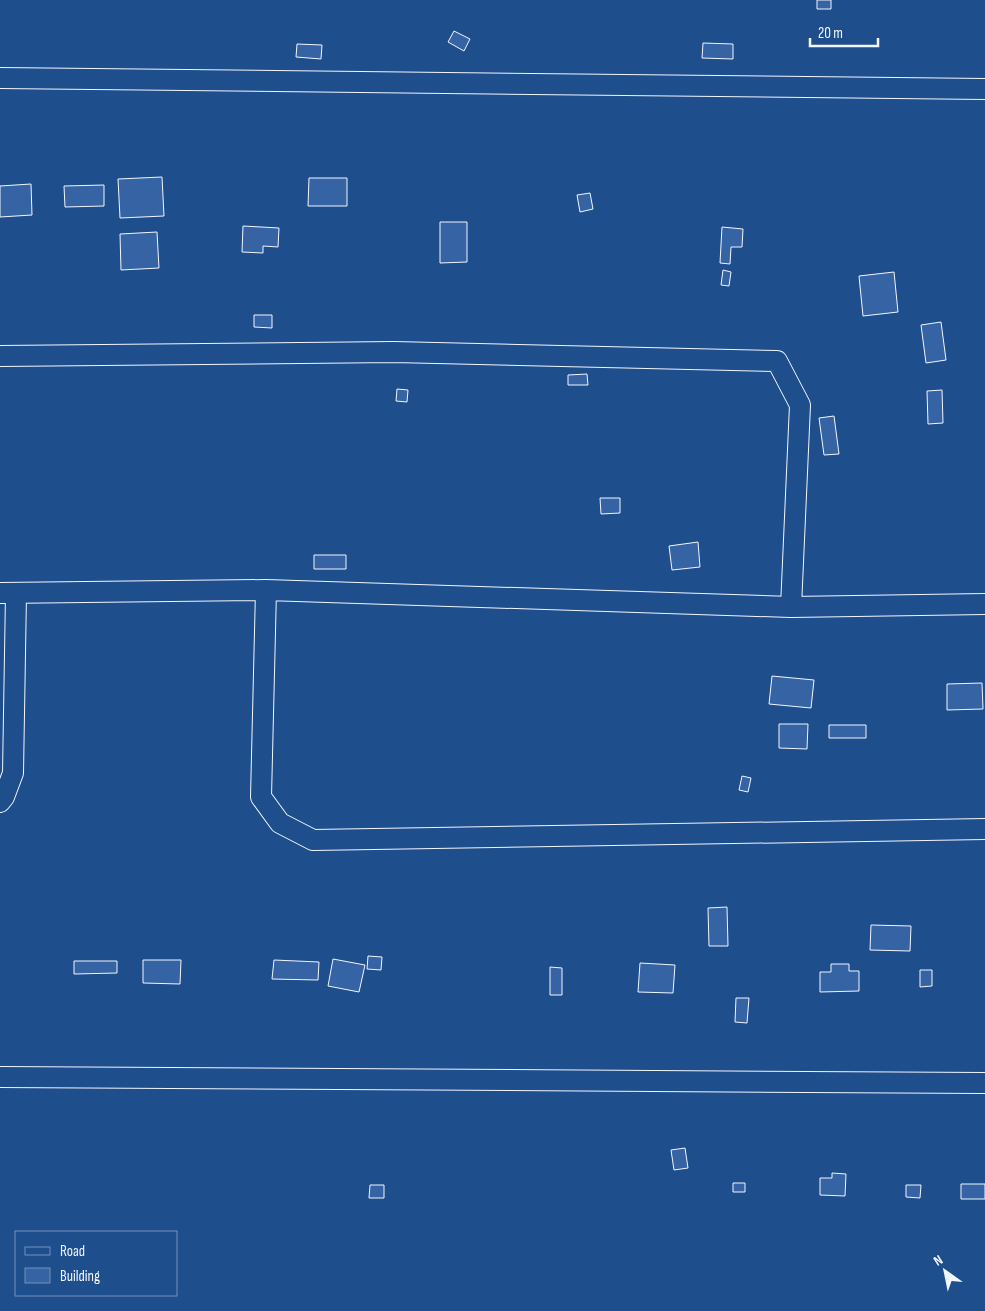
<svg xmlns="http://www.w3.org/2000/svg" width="985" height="1311" font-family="'Sofia Sans Condensed',sans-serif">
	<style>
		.building { fill: #3563a3; stroke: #f2f6ff }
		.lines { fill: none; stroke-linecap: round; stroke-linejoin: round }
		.street-casing { stroke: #f2f6ff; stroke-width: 22 }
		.street { stroke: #1f4e8c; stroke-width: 20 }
	</style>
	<rect width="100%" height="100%" fill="#1f4e8c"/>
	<path class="building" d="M817 0H831V9H817Z
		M454 31 470 39 464 51 448 42Z
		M703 43 733 44V59L702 58Z
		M297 44 322 45 321 59 296 57Z
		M162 177 164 216 120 218 118 179Z
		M309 178H347V206H308Z
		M31 184 32 215 0 217V186Z
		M104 185V206L65 207 64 186Z
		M590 193 593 209 580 212 577 195Z
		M440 222H467V262L440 263Z
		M243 226 279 228 278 247 263 246V253L242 252Z
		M722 227 743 229 742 247H731L730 264 720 263Z
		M157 232 159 268 121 270 120 234Z
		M723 270 731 272 729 286 721 285Z
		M894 272 898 312 863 316 859 276Z
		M254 315H272V328L254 327Z
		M941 322 946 360 926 363 921 325Z
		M587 374 588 385H568V375Z
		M397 389 408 390 407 402 396 401Z
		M942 390 943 423 928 424 927 391Z
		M834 416 839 454 824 455 819 418Z
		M600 498H620V513L601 514Z
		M698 542 700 567 672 570 669 546Z
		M314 555H346V569H314Z
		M772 676 814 680 811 708 769 704Z
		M982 683 983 709 947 710V684Z
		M779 724H808L807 749 779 748Z
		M829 725H866V738H829Z
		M742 776 751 778 748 792 739 790Z
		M727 907 728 946H709L708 908Z
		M871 925 911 926 910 951 870 950Z
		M368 956 382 957 381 970 367 969Z
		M333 959 365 965 359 992 328 986Z
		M143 960H181L180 984 143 983Z
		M274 960 319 962 318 980 272 979Z
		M74 961H117V973L74 974Z
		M640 963 675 965 673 993 638 992Z
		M831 964H849V971H859V991L820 992V972H831Z
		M550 967 562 968V995H550Z
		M920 970H932V986L920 987Z
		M736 998H749L747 1023 735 1022Z
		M685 1148 688 1168 674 1170 671 1150Z
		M832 1173 846 1174 845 1196 820 1195V1178H832Z
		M733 1183H745V1192H733Z
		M961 1184H985V1199H961Z
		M370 1185H384V1198H369Z
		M906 1185H921L920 1198 906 1197Z"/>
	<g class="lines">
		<g class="street-casing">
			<path id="street" d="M0 78 985 89
				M0 356 394 352 777 361 800 405 791 607
				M266 590 261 797 280 823 313 840 985 829
				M0 593 266 590 791 607 985 604
				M0 802 4 797 13 773 16 594
				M0 1077 985 1083"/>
		</g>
		<use href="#street" class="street"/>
	</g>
	<rect x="15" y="1231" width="162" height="65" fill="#1f4e8c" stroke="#7391ba"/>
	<rect x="25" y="1247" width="25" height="8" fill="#1f4e8c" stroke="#7391ba"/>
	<text x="60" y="1256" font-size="15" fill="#f2f6ff">Road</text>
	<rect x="25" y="1268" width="25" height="15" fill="#3563a3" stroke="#7391ba"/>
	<text x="60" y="1281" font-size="15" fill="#f2f6ff">Building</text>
	<g transform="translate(945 1271) rotate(327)" stroke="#1f4e8c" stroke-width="4" paint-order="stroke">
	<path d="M0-4L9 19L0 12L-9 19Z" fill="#f2f6ff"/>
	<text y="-8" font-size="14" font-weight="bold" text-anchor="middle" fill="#f2f6ff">N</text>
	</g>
	<path d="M810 38v8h68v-8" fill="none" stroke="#f2f6ff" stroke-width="2.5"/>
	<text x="818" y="38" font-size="15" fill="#f2f6ff" stroke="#1f4e8c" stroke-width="4" paint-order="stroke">20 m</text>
</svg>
